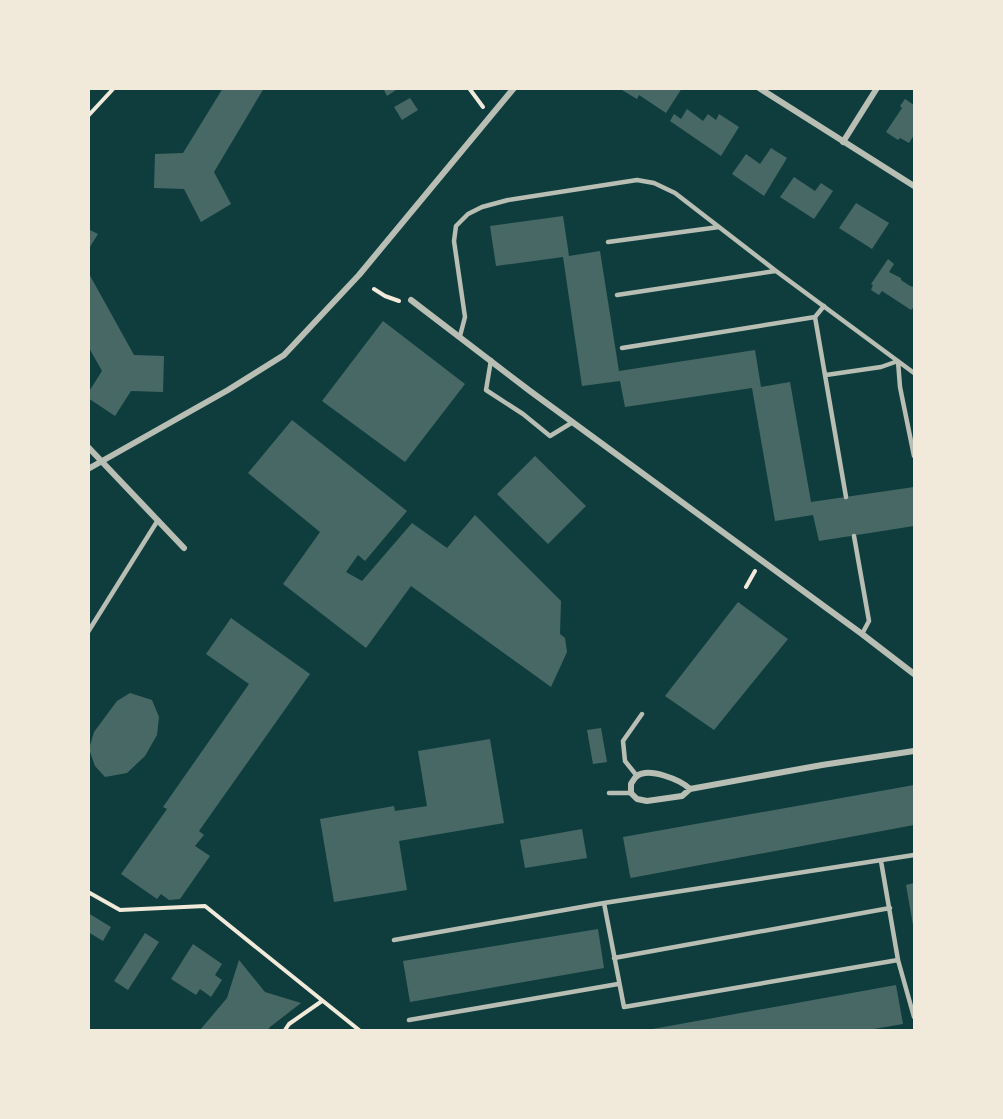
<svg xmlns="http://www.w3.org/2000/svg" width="1003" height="1119" font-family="'Space Grotesk',sans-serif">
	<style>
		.building { fill: #486865 }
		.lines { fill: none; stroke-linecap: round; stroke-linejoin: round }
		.path { stroke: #f1e9da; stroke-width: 4 }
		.service { stroke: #b8beb3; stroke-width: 4.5 }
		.minor { stroke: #b8beb3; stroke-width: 6 }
	</style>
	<rect width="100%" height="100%" fill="#0f3d3e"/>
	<path class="building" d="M223 88H264L214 172 231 204 201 222 184 189 154 188 155 154 183 153Z
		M383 88H399L387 96Z
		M623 88H682L666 113 639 95 637 99 622 90Z
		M410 98 418 110 402 120 394 107Z
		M905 99 914 105V135L909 143 900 138 898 140 886 132 902 108 900 106Z
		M687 109 703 121 708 114 716 120 719 114 739 127 721 156 670 121 674 114 681 119Z
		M771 148 787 158 764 196 732 174 746 154 760 164Z
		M794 177 815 191 821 183 833 191 814 219 780 197Z
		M856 203 889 223 872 249 839 228Z
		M563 216 569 256 600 251 619 371 755 350 761 387 790 382 811 502 914 487V526L819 541 813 515 775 521 752 388 625 407 620 381 582 386 563 257 496 266 490 226Z
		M88 229 98 234 88 250Z
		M888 259 894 264 889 272 901 278V280L910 286 914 287V309L913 308 911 310 882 291 879 295 871 290 873 285 871 284Z
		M88 272 134 355 164 356 163 392 131 391 115 416 88 398V393L102 371 88 346Z
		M383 321 465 384 405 462 322 401Z
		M292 420 407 511 365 561 358 555 346 572 362 581 412 523 447 548 475 515 561 601 560 634 565 638 567 652 551 687 411 586 366 648 283 584 320 532 248 473Z
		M535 456 586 506 548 544 497 494Z
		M738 602 788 639 714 730 665 696Z
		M231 618 310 674 199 831 204 835 195 846 210 856 180 899 169 900 161 894 157 899 121 874 167 809 163 807 249 684 206 654Z
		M130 693 152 700 159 717 157 735 145 756 127 773 105 777 95 766 89 749 94 732 117 701Z
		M601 728 607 762 593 764 587 730Z
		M490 739 504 823 399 841 407 890 334 902 320 819 394 806 395 811 427 806 418 751Z
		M914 785V825L631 878 630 876 623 837Z
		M582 829 587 858 525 868 520 840Z
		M914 883V925H913L906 885Z
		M88 913 111 927 103 941 88 932Z
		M598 929 604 968 410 1002 403 961Z
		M145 933 159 942 128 990 114 981Z
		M193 944 222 964 215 975 222 980 211 997 200 989 196 995 171 979Z
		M239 960 265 992 301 1003 270 1027 268 1030H200L227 998Z
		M896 985 903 1024 868 1030H647Z"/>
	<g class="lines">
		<path class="path" d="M469 88 483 107
			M88 116 114 88
			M374 289 385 296 399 301
			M746 587 755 571
			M88 892 120 910 205 906 359 1030
			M285 1030 289 1024 322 1001"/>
		<path class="service" d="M608 242 719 227
			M617 295 775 271
			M824 306 815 317 846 497
			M460 336 465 317 454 241 456 226 468 214 482 207 508 200 637 180 654 183 675 193 776 271 914 373
			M622 348 815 317
			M491 360 486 390 523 414 550 436 573 422
			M826 375 881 367 898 361 900 387 914 456
			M854 536 869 621 862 634
			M88 632 158 520
			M637 776 625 761 623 741 642 714
			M609 793H631
			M604 903 624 1007 898 960 881 861
			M394 940 604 903 914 855
			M614 958 890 908
			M898 960 914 1017
			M409 1020 618 984"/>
		<path class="minor" d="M759 88 914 186
			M843 142 877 88
			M411 300 530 391 862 634 914 674
			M88 447 184 548
			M88 469 228 390 284 355 359 275 514 88
			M690 789C681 780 649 767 637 776 634 778 633 781 631 784V793L637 799 647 801 682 796 690 789 822 765 914 751"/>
	</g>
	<rect width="1003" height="1119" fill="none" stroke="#f1e9da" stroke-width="180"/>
</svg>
